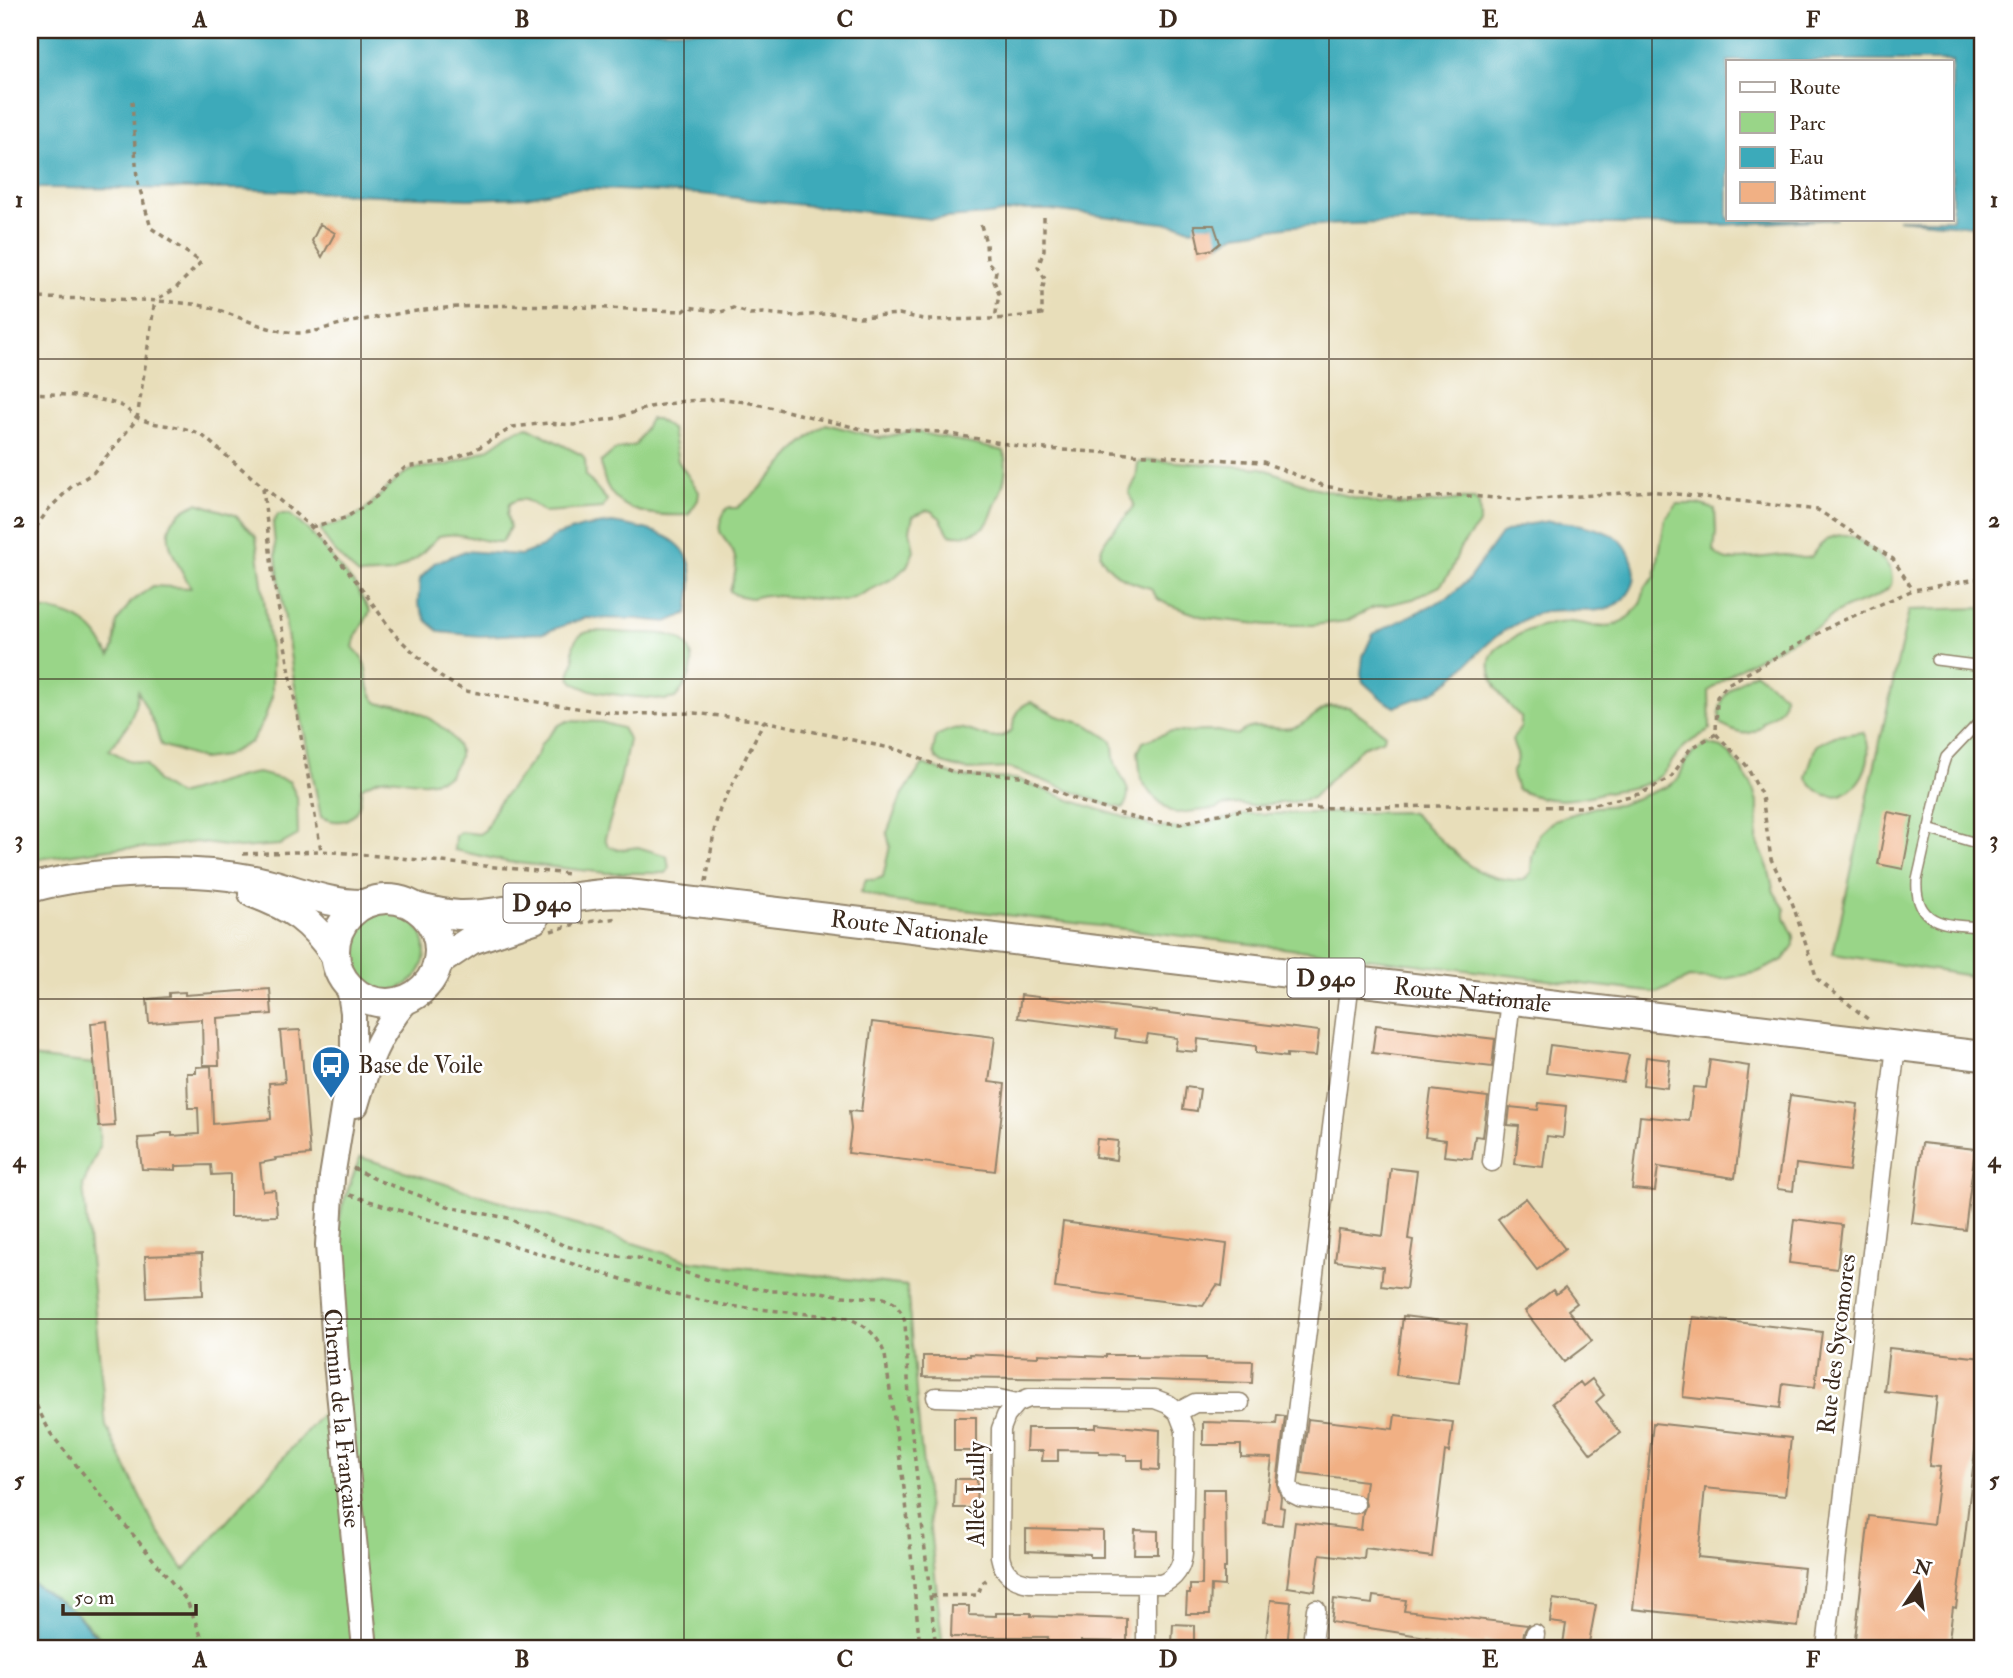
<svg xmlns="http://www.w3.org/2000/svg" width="2013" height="1678" font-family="'IM FELL Double Pica',serif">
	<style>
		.green { fill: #99d588; stroke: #6a8053; stroke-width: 2 }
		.water { fill: #3caaba; stroke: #3c6a6c; stroke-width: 2 }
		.building { fill: #f1b084 }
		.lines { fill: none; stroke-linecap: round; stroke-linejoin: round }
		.lane-casing { stroke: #92846c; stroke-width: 12 }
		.street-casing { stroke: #92846c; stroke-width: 21 }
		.secondary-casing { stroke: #92846c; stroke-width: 28 }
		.primary-casing { stroke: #92846c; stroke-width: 32 }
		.path { stroke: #92846c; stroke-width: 3.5; stroke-dasharray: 5 5; stroke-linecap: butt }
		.lane { stroke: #fff; stroke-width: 9 }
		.street { stroke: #fff; stroke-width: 18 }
		.secondary { stroke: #fff; stroke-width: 24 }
		.primary { stroke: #fff; stroke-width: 28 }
		.grid { fill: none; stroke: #3b2a1e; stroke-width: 2; stroke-opacity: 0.55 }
		.labels { text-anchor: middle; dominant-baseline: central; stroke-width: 5; stroke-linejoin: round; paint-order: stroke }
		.shield { fill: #fff; stroke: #766a62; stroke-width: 2 }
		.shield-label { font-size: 23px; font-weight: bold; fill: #3b2a1e }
		.street-label { font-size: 24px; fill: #3b2a1e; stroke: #fff }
		.poi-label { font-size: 24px; fill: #3b2a1e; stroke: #fff; text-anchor: start }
		.neatline { fill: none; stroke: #3b2a1e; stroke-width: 2.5 }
		.grid-label { font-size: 23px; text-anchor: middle; font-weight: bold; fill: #3b2a1e }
	</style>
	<rect width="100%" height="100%" fill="#fff"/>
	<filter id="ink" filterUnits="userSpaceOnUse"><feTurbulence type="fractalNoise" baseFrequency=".0143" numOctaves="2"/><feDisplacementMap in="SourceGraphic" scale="14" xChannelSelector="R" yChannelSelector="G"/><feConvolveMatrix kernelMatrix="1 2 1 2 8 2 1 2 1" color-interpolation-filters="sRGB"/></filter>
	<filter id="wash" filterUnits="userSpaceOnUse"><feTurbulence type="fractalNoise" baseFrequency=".00686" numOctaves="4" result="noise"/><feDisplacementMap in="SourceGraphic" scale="28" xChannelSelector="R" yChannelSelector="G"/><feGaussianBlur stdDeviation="1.57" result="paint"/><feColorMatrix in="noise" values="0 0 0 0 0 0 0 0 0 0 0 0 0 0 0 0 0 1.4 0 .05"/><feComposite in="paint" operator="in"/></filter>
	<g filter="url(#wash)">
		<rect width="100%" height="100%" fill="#e8deba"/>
		<path class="green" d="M650 419H657L672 430 678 461 699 492 698 500 688 515C646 517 605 512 601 462L615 450 636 445Z
			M826 424 880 438 912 431 1004 451C1009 470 1003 488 995 505 992 512 991 520 985 526 976 534 960 537 949 534L940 518 931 511 927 510 913 516 910 530 914 551 907 566 894 578 856 597 844 601 765 595 751 598 736 595 730 591C733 580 738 569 735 558 731 537 708 538 727 508H737L758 491 800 445Z
			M528 427 582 455 585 460 586 476 607 500 603 508 544 512C531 504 524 493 509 504L507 515 510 527 502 542C480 543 461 530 439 536L417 558 392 573 359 575C349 567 322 541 321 528 371 518 369 500 404 474 419 464 436 469 451 464 462 460 475 455 486 450 501 442 510 430 528 427Z
			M1150 460 1262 468 1312 487 1380 504 1414 505 1462 499H1474L1479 503 1480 520 1478 525 1460 548 1451 571 1440 586 1413 599 1372 608 1347 621 1313 625H1268L1206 618 1167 604 1158 599 1150 588C1130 583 1109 574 1100 554 1104 535 1122 523 1133 508L1134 504 1129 493 1136 479 1138 463Z
			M197 503 235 515 256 537 272 662V696L264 720 251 742 225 756 202 759 161 745 155 726 138 691C133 721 128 727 109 750L128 760 146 764 158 782 178 795 242 776 258 773 289 781 297 797 298 835 280 845 240 848 196 842 155 848H117L30 860V609C53 609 80 614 95 633 101 639 105 649 110 656L114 647 117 622 131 602 153 586 191 588C174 555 148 524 197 503Z
			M1677 504H1697L1715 509 1716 532 1714 551C1725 565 1735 559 1750 558 1761 558 1772 556 1783 555 1794 554 1801 561 1811 557 1817 547 1828 536 1841 535 1855 533 1883 557 1890 569 1892 574 1892 580 1891 585 1876 602 1856 601 1838 612 1832 615 1827 621 1821 625 1783 647 1742 662 1709 691L1710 729C1701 736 1691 740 1683 748 1673 757 1669 769 1659 777 1639 790 1622 788 1602 793 1572 801 1546 804 1517 789L1512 774C1522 751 1517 760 1512 740L1521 727V717C1506 704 1479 672 1494 652 1496 648 1502 645 1507 642 1527 628 1542 624 1567 622 1582 621 1597 630 1610 626 1627 622 1644 606 1644 588L1655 577 1665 519Z
			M278 514H289L309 531 354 584 370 612 356 636 353 647C356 651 361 655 363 660 369 673 365 689 376 701 382 707 389 703 396 704 416 708 462 733 459 757 458 764 451 769 449 776 441 779 430 783 421 782 392 781 389 771 361 788 362 814 347 829 321 817L294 681 277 565 273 524Z
			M1983 608V978L1833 954 1909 610Z
			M594 631C609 631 624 633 639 633 660 633 688 632 692 658 694 672 684 689 675 698L664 700C646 696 576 696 570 677 568 671 573 668 574 662 575 656 573 657 573 651 573 638 582 632 594 631Z
			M1755 672 1784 695C1784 712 1778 711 1766 720 1757 727 1767 721 1759 728 1747 739 1733 731 1721 725 1714 697 1733 685 1755 672Z
			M1031 702 1057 716 1088 725 1112 741C1114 748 1113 759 1116 765 1122 781 1135 789 1123 808L1105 804 1010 768 967 770 942 763 936 758 933 752 936 736C945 732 953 727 963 729 983 733 989 744 1011 732 1015 720 1016 706 1031 702Z
			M1329 706 1349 707 1385 734 1384 739 1362 747 1312 798 1300 801 1251 806 1239 804 1222 806 1216 809 1176 813 1170 811 1150 793 1141 779 1138 752 1143 742 1169 732 1217 731 1237 735C1256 718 1275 734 1296 727 1303 725 1319 711 1329 706Z
			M567 721 601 722 622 728 629 740 616 800 605 838 608 846 618 850 638 847 667 856 669 869 666 873H607L508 862 454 850 455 836 460 832 479 834 485 830 497 805 537 755 541 744 559 725Z
			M1863 732C1885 769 1835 826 1806 777L1816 745 1835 736Z
			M1707 744 1722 748 1732 756 1752 786 1758 806 1757 841 1768 867 1774 892 1785 909V918L1794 936V945L1783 960 1758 972 1725 979 1689 978 1657 993 890 901 861 892 866 879 874 880 883 877 890 846 887 833 901 797 923 764 959 777 1017 779 1075 802 1156 827 1180 829 1246 814 1411 812 1448 847C1456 851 1458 857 1465 862 1481 876 1504 881 1524 880L1531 872 1532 857 1539 834 1554 820 1595 807 1619 805 1668 786 1679 778 1685 762 1694 752Z
			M345 951a40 40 0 1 1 80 0a40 40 0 1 1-80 0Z
			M30 1057 94 1064 100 1145 83 1185 106 1426 154 1525 184 1570 328 1407 322 1324 342 1206 360 1157 690 1261 907 1286 920 1438 943 1648H110L75 1612 30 1582Z"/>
		<path class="water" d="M30 30H1983V227L1898 219H1952V61H1728V219H1837L1720 225 1408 222 1292 226 1237 234 1219 244 1211 225 1191 230 1180 225 1050 210H1018L989 215 931 219 701 194 596 189H566L525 197 468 199 240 189 30 188Z
			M1549 521C1570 522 1616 528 1627 549 1635 564 1639 579 1628 594 1605 622 1573 605 1542 612 1531 614 1519 623 1509 628 1484 642 1467 668 1444 685 1431 695 1410 700 1395 707L1383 700 1363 682 1361 674 1363 656 1373 634 1449 597 1468 580 1501 534 1524 525Z
			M612 523C639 527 681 532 690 564 694 579 690 598 688 613L667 622 637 619 585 618 543 633 480 636 440 632 427 621 418 604 420 579 434 563 465 551 521 555 542 547 555 536 583 527Z
			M30 1582 75 1612 106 1648H30Z"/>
		<g id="blocks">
			<path class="building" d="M320 224 335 233 322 257 312 241Z
				M1194 225H1214L1220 243 1213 249 1200 252Z
				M1888 812 1913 817 1903 869 1878 864Z
				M270 989 272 1014 217 1018 219 1065H203L202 1019 149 1023 147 999 169 997V993L185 992V995Z
				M1021 995 1319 1031 1316 1056 1287 1054V1057L1256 1053V1046L1198 1039 1197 1052 1175 1050 1177 1038 1148 1034 1146 1042 1115 1038 1116 1030 1018 1018Z
				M107 1021 115 1126 99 1127 91 1023Z
				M872 1022 995 1037 989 1082 1005 1084 995 1171 848 1153 851 1129 849 1111 861 1112Z
				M1376 1025 1495 1039 1492 1067 1372 1053Z
				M300 1030 310 1155 275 1158 276 1160 260 1163 263 1191 275 1190 277 1216 230 1217V1174L212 1175 211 1165 176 1166V1170L142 1169 138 1138 155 1137V1135L163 1133H172V1136L199 1134 198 1108H188L187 1073H196V1067L211 1066 213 1124 271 1119 269 1083 285 1082 280 1031Z
				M1550 1045 1629 1055 1623 1082 1546 1073Z
				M1646 1057 1670 1060 1667 1088 1643 1085Z
				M1710 1060 1749 1066 1735 1178 1658 1167 1655 1191 1632 1189 1640 1116 1689 1121 1693 1087 1706 1088Z
				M1186 1087 1200 1089 1197 1111 1183 1109Z
				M1431 1090 1488 1097 1483 1137 1475 1136 1472 1159 1444 1156 1446 1140 1425 1137Z
				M1790 1095 1858 1104 1849 1171 1796 1164 1793 1191 1777 1189Z
				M1539 1103 1566 1106 1563 1138 1547 1136 1543 1167 1515 1164 1519 1126 1508 1125 1510 1107 1538 1110Z
				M1097 1139 1118 1141 1116 1160 1095 1157Z
				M1922 1143 1975 1149 1965 1230 1912 1223Z
				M1391 1168 1417 1171 1408 1239 1413 1240 1406 1289 1381 1286 1383 1267 1335 1261 1339 1230 1383 1236Z
				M1526 1198 1565 1249 1537 1270 1498 1219Z
				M1794 1219 1842 1225 1837 1269 1789 1263Z
				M1063 1222 1227 1244 1222 1286 1217 1285 1203 1306 1055 1288Z
				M202 1254 203 1295 147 1298 145 1256Z
				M1565 1287 1577 1303 1568 1310 1592 1341 1564 1362 1525 1311 1553 1290 1556 1294Z
				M1403 1316 1467 1324 1459 1383 1396 1375Z
				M1693 1317 1822 1332 1815 1387 1783 1383 1780 1408 1683 1397Z
				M1889 1348 1983 1358V1381L1966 1528 1956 1608 1953 1607 1948 1648H1854L1869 1516 1933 1524 1940 1467 1929 1466 1937 1397 1884 1391Z
				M970 1354 1038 1357V1354L1106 1357V1355H1138V1357L1206 1358V1360L1253 1361 1252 1383 1116 1379 923 1377V1356H970Z
				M1592 1379 1604 1395 1596 1402 1620 1433 1591 1454 1552 1403 1580 1382 1583 1386Z
				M1277 1415 1285 1416 1277 1484 1281 1497 1280 1507 1284 1508 1282 1525 1264 1523 1272 1458 1241 1457V1445H1203V1422L1276 1424Z
				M1395 1415 1453 1422 1449 1452 1445 1451 1432 1557 1365 1548 1364 1559 1320 1554 1315 1591 1287 1587 1295 1522 1361 1530 1363 1512 1366 1505 1364 1498 1366 1481 1301 1473 1308 1419 1393 1429Z
				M954 1417H976V1451H954Z
				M1653 1423 1791 1438 1785 1496 1705 1488 1698 1557 1804 1568 1798 1627 1633 1609Z
				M1096 1424 1160 1430 1159 1470 1143 1469V1460H1127V1455L1099 1454V1451L1058 1450V1461H1042L1043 1451H1026L1027 1428H1096Z
				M955 1479H977L976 1508H954Z
				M1203 1489H1225L1226 1568H1224V1586L1211 1585 1210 1614H1186L1187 1594H1190V1585H1202Z
				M1026 1529 1103 1531V1557H1090V1554L1026 1551Z
				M1135 1530 1158 1531V1554H1134Z
				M1373 1596 1406 1600 1404 1611 1528 1625 1524 1632 1522 1646 1484 1641V1645L1439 1639 1331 1622 1334 1599 1372 1604Z
				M1553 1599 1596 1605 1588 1648H1565L1566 1644H1563L1566 1624 1550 1622Z
				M1271 1600 1291 1602 1287 1648H1265Z
				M952 1606H969V1615L996 1616V1613H1031V1616L1127 1619V1642L1081 1641V1643H1047L1048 1637H951Z
				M1173 1624 1194 1625V1648H1177V1644H1172Z"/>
		</g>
	</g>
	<g filter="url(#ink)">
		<use href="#blocks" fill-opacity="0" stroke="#92846c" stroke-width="2"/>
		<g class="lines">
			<g class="lane-casing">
				<path id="lane" d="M1936 660 1983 666
					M1983 718 1946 757 1943 766 1917 880C1914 926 1947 925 1983 927
					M1928 829 1983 845"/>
			</g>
			<g class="street-casing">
				<path id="street" d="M1350 981 1288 1485 1292 1493 1300 1497 1355 1504
					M1492 1162 1511 1000
					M936 1397 999 1399 1017 1403 1029 1398H1040L1155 1399 1168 1404 1178 1412 1195 1403H1240
					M1017 1403 1006 1416 1001 1429 1000 1556C1003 1573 1012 1580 1029 1583L1161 1584C1175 1579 1182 1567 1183 1553L1185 1430 1178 1412
					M1316 1609 1313 1636 1317 1648
					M1146 1648V1584
					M1533 1648 1535 1634
					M1826 1648 1896 1046"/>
			</g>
			<g class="secondary-casing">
				<g id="secondary">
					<path id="s1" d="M349 987 353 1012V1047L332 1177 328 1245 336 1362 365 1648"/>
					<path d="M356 1105C369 1061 377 1036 407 1000"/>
				</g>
			</g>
			<g class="primary-casing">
				<g id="primary">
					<path d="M30 888C96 870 187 867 254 880 291 887 326 905 364 904"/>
					<path d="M253 893C293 908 311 920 335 955"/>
					<circle cx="387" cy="951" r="52"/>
					<path id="s2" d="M415 907C430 911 444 914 459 915 516 916 571 890 628 894L1983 1056"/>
					<path d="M438 962 471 940 534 919"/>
				</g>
			</g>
			<path class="path" d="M132 101 137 179 151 228 201 262 175 289 157 299
				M981 225 986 243 987 261 996 271 994 281 999 294 995 319
				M30 298C84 299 139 298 193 304 230 309 263 333 300 333 315 333 327 327 341 324 369 319 397 313 425 310 510 300 598 309 684 311L689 307 721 312 733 308 750 314 764 313 795 316 837 313 859 317 899 314 928 320 995 319 1042 314V291L1045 279 1038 267 1044 250V217
				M30 394C49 392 105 398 122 406 129 409 133 417 140 419 162 428 180 423 203 436L311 527 357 582 395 635 439 676 465 691 603 712 630 714 694 713 764 721 899 750 953 772 1022 776 1082 802 1142 820 1180 824 1213 815 1249 809 1441 806 1581 807 1639 794 1670 779 1690 749 1716 734 1717 697 1728 684 1835 624 1913 590 1983 578
				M263 488 273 577 321 850
				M311 527 345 518 363 507 378 495 390 480 406 467 446 461 473 451 513 427 548 423 574 425 617 418 650 407 685 401 725 399 757 404 874 432 889 429 939 432 1029 448 1263 462 1324 486 1408 500 1455 495 1524 500 1650 491 1818 510 1893 559 1913 590
				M30 536 48 510 72 486 93 473 137 419 155 300
				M1716 734 1746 765 1762 796 1771 859 1792 902 1817 979 1869 1020
				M243 854 321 851 347 853 570 874
				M706 882 715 826 720 809 764 721
				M551 931 579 923 619 918
				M427 1006 447 983
				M353 1168 377 1180 453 1208 508 1218 565 1246 607 1255 638 1258 706 1279 738 1286 772 1291 821 1292 842 1296 884 1298 894 1303 902 1313 905 1322 910 1416 936 1648
				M350 1195 670 1294 729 1306 848 1318C867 1326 878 1335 885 1355L906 1502 920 1648
				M30 1376 37 1407 51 1434 187 1601 206 1648
				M931 1596 978 1595 982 1583 990 1577"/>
			<use href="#lane" class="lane"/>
			<use href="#street" class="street"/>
			<use href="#secondary" class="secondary"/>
			<use href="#primary" class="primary"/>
		</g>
	</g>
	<path class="grid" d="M361 30V1648M684 30V1648M1006 30V1648M1329 30V1648M1652 30V1648M30 359H1983M30 679H1983M30 999H1983M30 1319H1983"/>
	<defs>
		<g id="bus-pin" transform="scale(2.0125)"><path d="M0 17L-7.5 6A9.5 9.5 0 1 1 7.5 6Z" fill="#1f6fb2" stroke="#fff"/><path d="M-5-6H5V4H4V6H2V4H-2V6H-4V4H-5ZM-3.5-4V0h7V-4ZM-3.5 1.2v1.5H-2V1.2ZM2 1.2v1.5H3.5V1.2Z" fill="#fff"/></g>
	</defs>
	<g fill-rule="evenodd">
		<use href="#bus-pin" x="331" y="1065"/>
	</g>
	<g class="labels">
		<g class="shield">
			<rect x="503.5" y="883.5" width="77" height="39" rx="5"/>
			<rect x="1287.5" y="958.5" width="77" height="39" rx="5"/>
		</g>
		<g class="shield-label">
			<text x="542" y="903">D 940</text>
			<text x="1326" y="978">D 940</text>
		</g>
		<g class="street-label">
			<text stroke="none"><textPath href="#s2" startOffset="499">Route Nationale</textPath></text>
			<text stroke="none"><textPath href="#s2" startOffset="1066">Route Nationale</textPath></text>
			<text transform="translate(1837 1344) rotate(-83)">Rue des Sycomores</text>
			<text stroke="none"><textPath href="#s1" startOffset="434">Chemin de la Française</textPath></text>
			<text transform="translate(976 1494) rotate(-90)">Allée Lully</text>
		</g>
		<g class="poi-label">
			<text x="358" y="1065">Base de Voile</text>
		</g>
	</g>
	<rect width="2013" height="1678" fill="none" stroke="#fff" stroke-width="77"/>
	<rect x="1726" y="60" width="228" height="161" fill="#ffffff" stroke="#b1aaa5" stroke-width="2"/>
	<rect x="1740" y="82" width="35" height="10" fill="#ffffff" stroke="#b1aaa5" stroke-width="2"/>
	<text x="1789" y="94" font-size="21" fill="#3b2a1e">Route</text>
	<rect x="1740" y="112" width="35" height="21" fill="#99d588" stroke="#b1aaa5" stroke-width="2"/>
	<text x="1789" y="130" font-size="21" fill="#3b2a1e">Parc</text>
	<rect x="1740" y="147" width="35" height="21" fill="#3caaba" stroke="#b1aaa5" stroke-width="2"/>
	<text x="1789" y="164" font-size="21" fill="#3b2a1e">Eau</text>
	<rect x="1740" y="182" width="35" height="21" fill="#f1b084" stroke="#b1aaa5" stroke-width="2"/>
	<text x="1789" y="200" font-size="21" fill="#3b2a1e">Bâtiment</text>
	<g transform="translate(1919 1584) rotate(13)" stroke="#ffffff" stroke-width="5" paint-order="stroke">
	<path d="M0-5L12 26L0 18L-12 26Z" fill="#3b2a1e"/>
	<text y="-10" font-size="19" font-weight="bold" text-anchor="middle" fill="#3b2a1e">N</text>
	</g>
	<path d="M63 1604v10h133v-10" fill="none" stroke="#3b2a1e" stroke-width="3.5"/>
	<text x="74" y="1604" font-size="21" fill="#3b2a1e" stroke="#ffffff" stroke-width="5" paint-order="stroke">50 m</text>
	<rect x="38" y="38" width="1936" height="1602" class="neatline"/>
	<g class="grid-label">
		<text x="200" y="27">A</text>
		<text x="522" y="27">B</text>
		<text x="845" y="27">C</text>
		<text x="1168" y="27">D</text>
		<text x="1490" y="27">E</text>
		<text x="1813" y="27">F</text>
		<text x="19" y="207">1</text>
		<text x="1994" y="207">1</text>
		<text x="19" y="527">2</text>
		<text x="1994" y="527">2</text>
		<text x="19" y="847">3</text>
		<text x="1994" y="847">3</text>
		<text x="19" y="1167">4</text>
		<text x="1994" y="1167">4</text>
		<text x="19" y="1487">5</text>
		<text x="1994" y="1487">5</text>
		<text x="200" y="1667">A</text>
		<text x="522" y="1667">B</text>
		<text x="845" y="1667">C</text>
		<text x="1168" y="1667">D</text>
		<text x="1490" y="1667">E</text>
		<text x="1813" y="1667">F</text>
	</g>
</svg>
